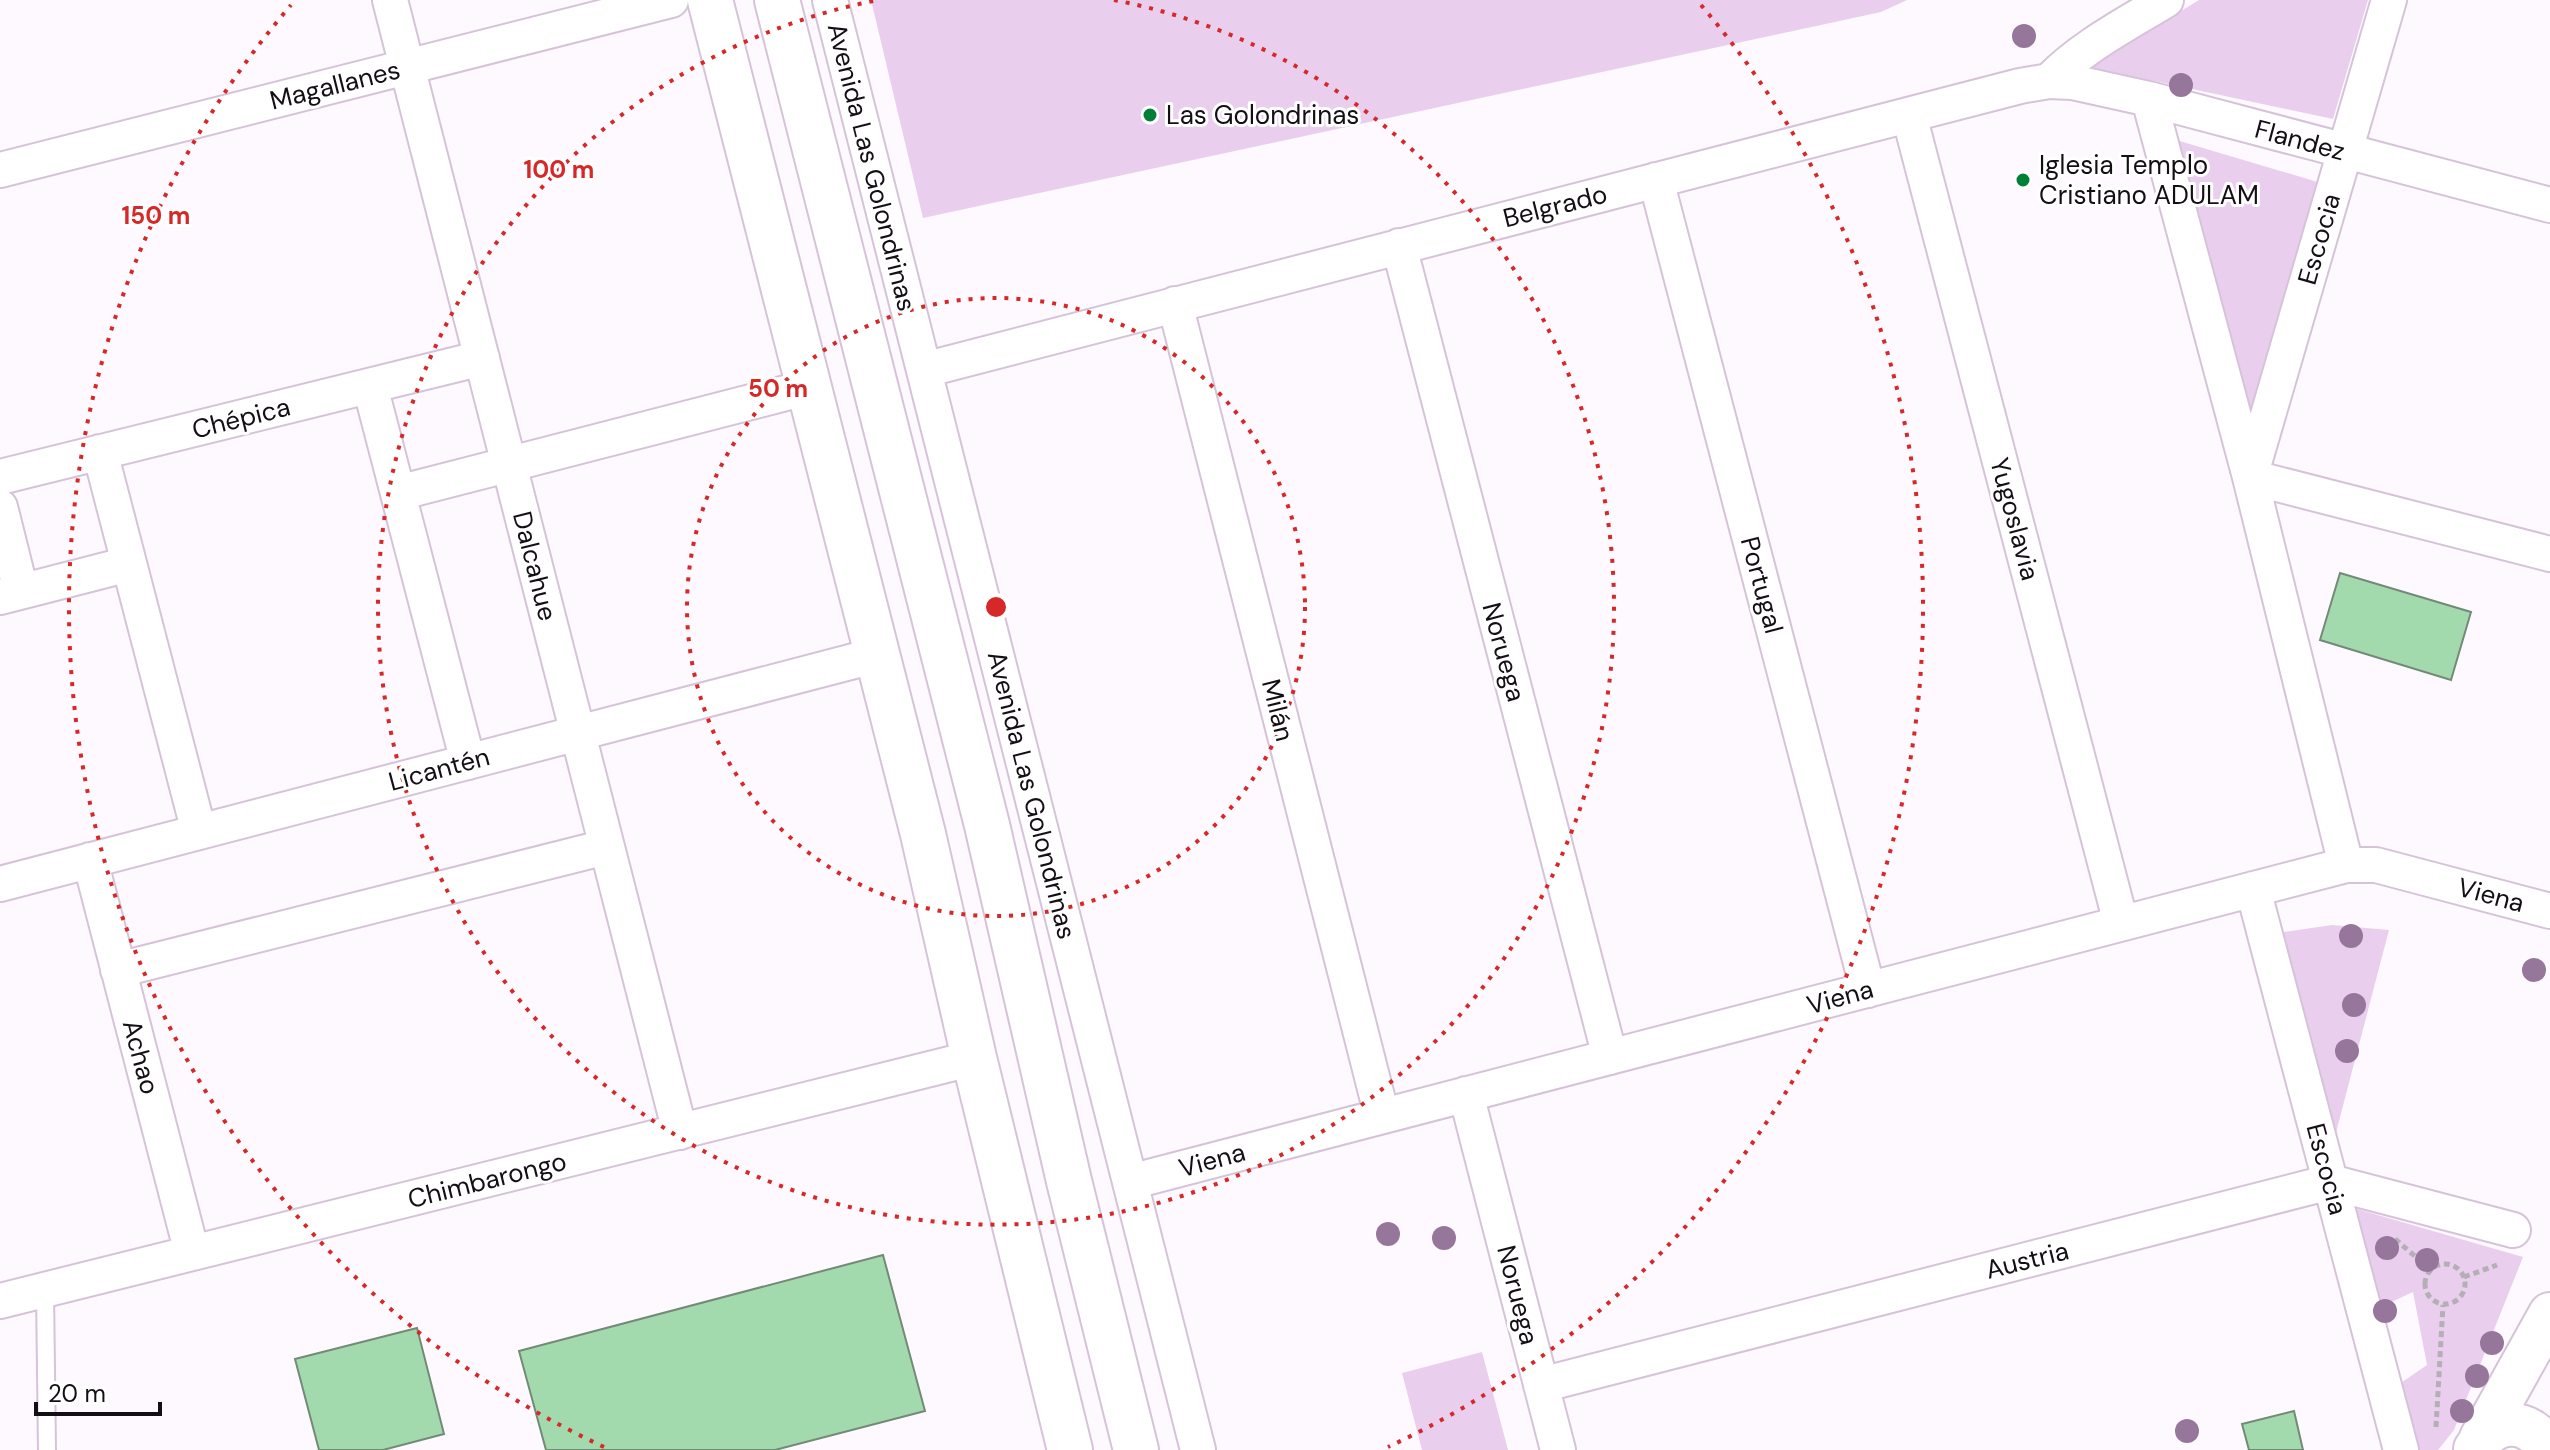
<svg xmlns="http://www.w3.org/2000/svg" width="2550" height="1450" font-family="'DM Sans',sans-serif">
	<style>
		.green { fill: #e9ceee }
		.building { fill: #a3daad; stroke: #748a78; stroke-width: 2 }
		.lines { fill: none; stroke-linecap: round; stroke-linejoin: round }
		.service-casing { stroke: #d6c3d9; stroke-width: 20 }
		.minor-casing { stroke: #d6c3d9; stroke-width: 38 }
		.tertiary-casing { stroke: #d6c3d9; stroke-width: 46 }
		.primary-casing { stroke: #d6c3d9; stroke-width: 48 }
		.path { stroke: #b3afb4; stroke-width: 5; stroke-dasharray: 6 4; stroke-linecap: butt }
		.service { stroke: #fff; stroke-width: 16 }
		.minor { stroke: #fff; stroke-width: 34 }
		.tertiary { stroke: #fff; stroke-width: 42 }
		.primary { stroke: #fff; stroke-width: 44 }
		.tree { fill: #96779b }
		.ring { fill: none; stroke: #d62828; stroke-width: 4; stroke-dasharray: 4 8 }
		.poi-dot { fill: #007f38; stroke: #fff; stroke-width: 3 }
		.labels { text-anchor: middle; dominant-baseline: central; stroke-width: 6; stroke-linejoin: round; paint-order: stroke }
		.street-label { font-size: 26px; fill: #140e15; stroke: #fff }
		.poi-label { font-size: 26px; fill: #140e15; stroke: #fff; text-anchor: start }
		.centre { fill: #d62828; stroke: #fff; stroke-width: 4 }
		.ring-label { font-size: 24px; text-anchor: middle; font-weight: bold; fill: #d62828; stroke: #fff; stroke-width: 6; stroke-linejoin: round; paint-order: stroke }
	</style>
	<rect width="100%" height="100%" fill="#fdf9fe"/>
	<path class="green" d="M871 0H1907L1881 12 923 218Z
		M2199 0H2368L2333 119 2089 67Z
		M2166 137 2321 183 2247 428Z
		M2332 925 2389 930 2333 1144 2278 933Z
		M2350 1207 2523 1257 2454 1430 2438 1450H2411L2395 1387 2427 1365 2413 1292 2376 1309Z
		M1482 1352 1508 1450H1422L1402 1373Z"/>
	<path class="building" d="M2340 573 2471 612 2451 680 2320 640Z
		M883 1255 925 1411 775 1450H546L519 1351Z
		M417 1328 444 1434 383 1450H319L295 1359Z
		M2294 1411 2303 1450H2249L2242 1424Z"/>
	<g class="lines">
		<g class="service-casing">
			<path id="service" d="M45 1290 47 1450"/>
		</g>
		<g class="minor-casing">
			<path id="minor" d="M390 0 680 1132
				M830 0 1198 1450
				M2389 0 2250 477 2550 554
				M2049 81C2082 47 2125 25 2166 0
				M2149 99 2250 477 2346 865
				M1909 115 2121 923
				M0 170 671 0
				M1656 180 1868 990
				M1399 246 1610 1057
				M1175 304 1382 1116
				M924 370 2020 86 2049 81 2072 82 2149 99 2550 205
				M370 386 468 762
				M100 452 199 832
				M0 477 482 358
				M398 493 809 387
				M0 507 21 591
				M0 597 129 564
				M90 860 192 1253
				M0 884 877 655
				M2253 889 2401 1450
				M118 970 606 847
				M1466 1094 1558 1450
				M1130 1182 2346 865H2376L2550 911
				M0 1301 974 1058
				M1541 1385 2330 1182 2513 1230"/>
		</g>
		<g class="tertiary-casing">
			<path id="tertiary" d="M2481 1438 2550 1314
				M2475 1449C2495 1416 2529 1417 2549 1450"/>
		</g>
		<g class="primary-casing">
			<path id="primary" d="M710 0 923 834 974 1058 1070 1450
				M777 0 987 825 1069 1181 1136 1450"/>
		</g>
		<path class="path" d="M2395 1239 2431 1270
			M2425 1284a20 20 0 1 1 40 0a20 20 0 1 1-40 0Z
			M2464 1277 2497 1265
			M2436 1427 2443 1305"/>
		<use href="#service" class="service"/>
		<use href="#minor" class="minor"/>
		<use href="#tertiary" class="tertiary"/>
		<use href="#primary" class="primary"/>
	</g>
	<g class="tree">
		<circle cx="2024" cy="36" r="12"/>
		<circle cx="2181" cy="85" r="12"/>
		<circle cx="2351" cy="936" r="12"/>
		<circle cx="2534" cy="970" r="12"/>
		<circle cx="2354" cy="1005" r="12"/>
		<circle cx="2347" cy="1051" r="12"/>
		<circle cx="1388" cy="1234" r="12"/>
		<circle cx="1444" cy="1238" r="12"/>
		<circle cx="2387" cy="1248" r="12"/>
		<circle cx="2427" cy="1260" r="12"/>
		<circle cx="2385" cy="1311" r="12"/>
		<circle cx="2492" cy="1343" r="12"/>
		<circle cx="2477" cy="1376" r="12"/>
		<circle cx="2462" cy="1411" r="12"/>
		<circle cx="2187" cy="1431" r="12"/>
	</g>
	<g class="ring">
		<circle cx="996" cy="607" r="309"/>
		<path d="M1114 0A618 618 0 1 1 878 0"/>
		<path d="M604 1447A927 927 0 0 1 291 5M1701 5A927 927 0 0 1 1388 1447"/>
	</g>
	<g class="poi-dot">
		<circle cx="1150" cy="115" r="8"/>
		<circle cx="2023" cy="180" r="8"/>
	</g>
	<g class="labels">
		<g class="street-label">
			<text transform="translate(335 85) rotate(-14)">Magallanes</text>
			<text transform="translate(2300 140) rotate(15)">Flandez</text>
			<text transform="translate(872 167) rotate(76)">Avenida Las Golondrinas</text>
			<text transform="translate(1555 206) rotate(-14)">Belgrado</text>
			<text transform="translate(2319 239) rotate(-74)">Escocia</text>
			<text transform="translate(241 418) rotate(-14)">Chépica</text>
			<text transform="translate(2015 519) rotate(75)">Yugoslavia</text>
			<text transform="translate(535 566) rotate(76)">Dalcahue</text>
			<text transform="translate(1762 585) rotate(75)">Portugal</text>
			<text transform="translate(1504 652) rotate(75)">Noruega</text>
			<text transform="translate(1278 710) rotate(76)">Milán</text>
			<text transform="translate(439 769) rotate(-15)">Licantén</text>
			<text transform="translate(1032 795) rotate(76)">Avenida Las Golondrinas</text>
			<text transform="translate(2491 895) rotate(15)">Viena</text>
			<text transform="translate(1840 997) rotate(-15)">Viena</text>
			<text transform="translate(141 1057) rotate(75)">Achao</text>
			<text transform="translate(1212 1160) rotate(-15)">Viena</text>
			<text transform="translate(2327 1169) rotate(75)">Escocia</text>
			<text transform="translate(487 1180) rotate(-14)">Chimbarongo</text>
			<text transform="translate(2027 1260) rotate(-14)">Austria</text>
			<text transform="translate(1518 1295) rotate(76)">Noruega</text>
		</g>
		<g class="poi-label">
			<text x="1166" y="115">Las Golondrinas</text>
			<text x="2039" y="165">Iglesia Templo<tspan x="2039" dy="30">Cristiano ADULAM</tspan></text>
		</g>
	</g>
	<circle cx="996" cy="607" r="12" class="centre"/>
	<g class="ring-label">
		<text x="559" y="178">100 m</text>
		<text x="156" y="224">150 m</text>
		<text x="778" y="397">50 m</text>
	</g>
	<path d="M36 1402v12h124v-12" fill="none" stroke="#140e15" stroke-width="4"/>
	<text x="48" y="1402" font-size="24" fill="#140e15" stroke="#ffffff" stroke-width="6" paint-order="stroke">20 m</text>
</svg>
